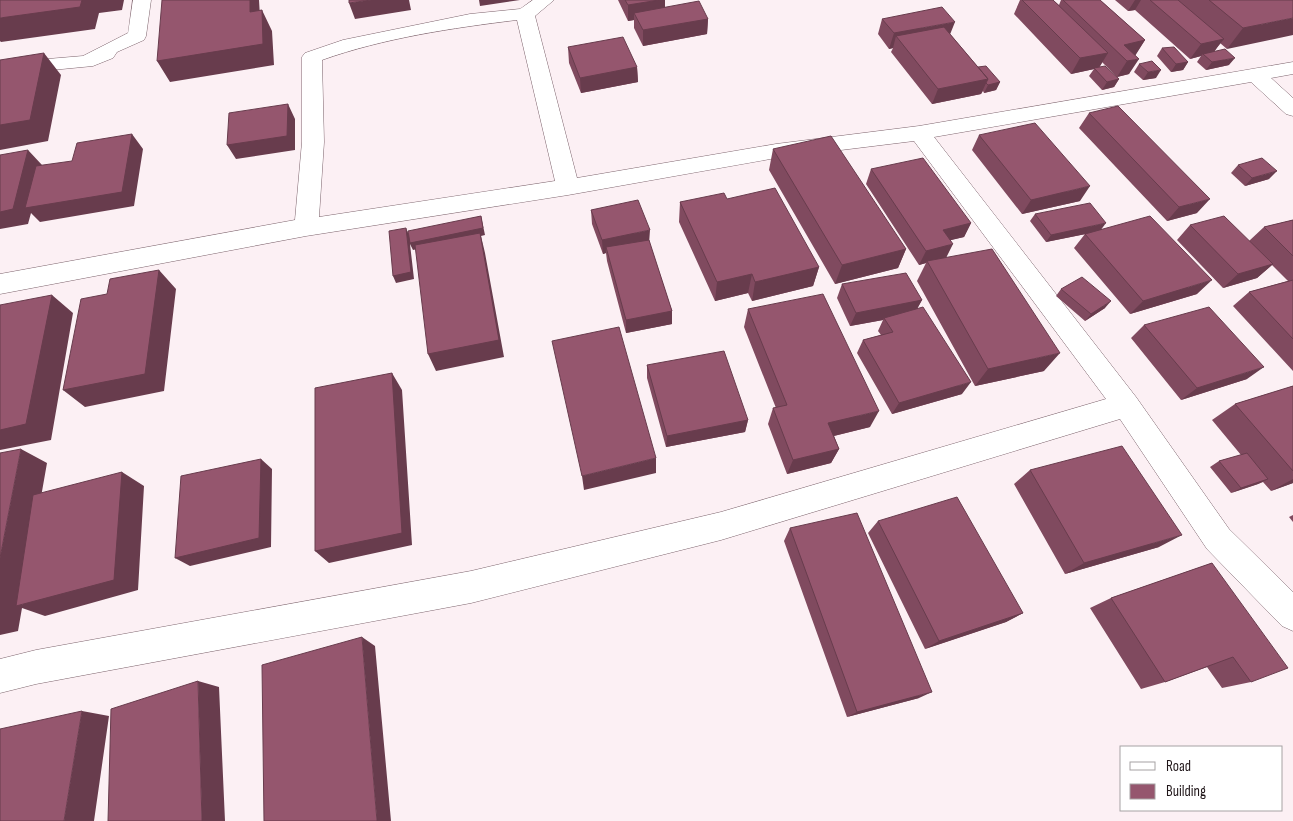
<svg xmlns="http://www.w3.org/2000/svg" width="1293" height="821" font-family="'Sofia Sans Condensed',sans-serif">
	<style>
		.lines { fill: none; stroke-linecap: round; stroke-linejoin: round }
		.street-casing { stroke: #7c636c; stroke-width: 1 }
		.street { fill: #fff; fill-rule: evenodd }
		.wall { fill: #804a5f }
		.shaded-wall { fill: #683c4d }
		.building { fill: #95566e; stroke: #683c4d }
	</style>
	<rect width="100%" height="100%" fill="#fcf0f4"/>
	<g class="lines">
		<g class="street-casing">
			<path id="street" d="M133 0H151L146 36 144 40 117 52 113 58 93 66 0 75V63L83 56 128 33Z
				M533 0H554L535 16 577 178 776 144 919 126 1293 62V74L1271 78 1293 98V116L1286 114 1251 82 934 137 1136 397 1229 529 1293 592V631L1282 626 1207 549 1120 419 721 540 471 603 36 684 0 693V659L36 650 471 571 721 512 1106 399 914 141 776 158 568 195 306 236 0 294V274L295 220 302 142V57L305 53 343 40 470 14 520 9ZM517 20 555 181 319 217 324 142 322 60C384 38 452 28 517 20Z"/>
		</g>
		<use href="#street" class="street"/>
	</g>
	<path class="wall" d="M618 0H665V7L708 19 707 34 643 46 634 28V20L628 21Z
		M1020 0H1053L1059 5 1061 0H1100L1145 40 1135 55 1129 74 1117 77 1102 62 1099 67 1119 79 1114 87 1102 90 1089 76 1094 69 1071 74 1014 14Z
		M1115 0H1293L1227 49 1220 43 1214 52 1229 65 1206 70 1197 62 1201 56 1190 59 1135 10 1128 11Z
		M882 19 950 34 978 67 1000 82 996 90 984 93 983 91 981 94 932 104 891 52 893 48 889 49 878 34Z
		M568 47 637 67 638 82 581 93 569 63Z
		M1162 48 1188 62 1183 70 1171 72 1157 56Z
		M1139 64 1156 78 1143 80 1134 72Z
		M1089 113 1197 213 1167 221 1079 128Z
		M979 135 1080 201 1022 214 972 150Z
		M773 149 906 249 898 268 835 284 769 170Z
		M1238 165 1269 179 1245 186 1231 173Z
		M871 169 971 223 964 237 950 240 946 258 1044 371 975 386 917 281 926 263 919 265 866 184Z
		M727 199 819 267 813 286 752 301 748 293 715 301 679 222 680 202Z
		M591 210 649 241 672 311V324L626 333 607 261 606 253 603 254 592 224Z
		M1035 214 1101 229 1197 294 1130 314 1074 248 1085 234H1086L1046 242 1030 221Z
		M1293 220V371L1233 306 1249 292 1288 281 1272 265 1257 278 1223 288 1177 240 1190 225 1249 241 1264 227Z
		M842 284 922 300 917 309 962 394 892 414 857 353 863 340 881 335 878 331 883 320 850 326 837 298Z
		M1061 289 1105 308 1085 321 1056 296Z
		M748 309 870 427 834 436 839 449 831 463 787 474 768 424 773 408H776L744 327Z
		M1144 325 1247 379 1181 400 1131 338Z
		M647 365 748 420 745 432 666 447 647 378Z
		M1293 386V483L1271 491 1263 482 1258 484 1231 493 1210 467 1219 461 1241 455 1212 420 1235 404Z
		M1030 470 1159 547 1065 574 1014 484Z
		M1293 515V522L1289 517Z
		M878 521 1023 613 1006 622 925 649 868 533Z
		M790 528 919 698 847 717 784 541Z
		M1212 563 1251 682 1222 688 1207 667 1165 682 1141 689 1090 608 1111 598Z"/>
	<path class="shaded-wall" d="M82 0H124L122 10 99 13 95 29 1 42 0 41V18Z
		M250 0H259L261 34 250 12Z
		M371 0H409L411 10 355 19 349 3Z
		M479 0H520L480 6Z
		M659 0H665V14L634 13V20L628 21V5Z
		M1135 0H1141L1135 10 1128 11Z
		M262 10 272 31 274 65 170 82 157 61Z
		M1293 18V35L1227 49 1243 28Z
		M708 19 707 34 643 46V30Z
		M955 22 949 37 896 36 893 48 889 49 894 33Z
		M1224 39 1212 54H1203L1201 56 1190 59 1201 44Z
		M1145 40 1135 56 1124 45Z
		M44 53 61 75 48 141 0 150V125Z
		M1108 53 1099 68 1071 74 1080 58Z
		M1235 58 1229 65 1206 70 1212 62Z
		M1139 59 1129 74 1117 77 1127 61Z
		M1188 62 1183 70 1171 72 1176 64Z
		M637 67 638 82 581 93 580 78Z
		M1161 70 1156 78 1143 80 1148 72Z
		M988 79 981 94 932 104 938 89Z
		M1119 79 1114 87 1102 90 1107 82Z
		M1000 82 996 90 984 93 988 85Z
		M288 104 295 119V150L236 159 227 145Z
		M132 134 143 149 134 206 40 222 31 213 28 224 0 229V212L28 150 42 165 32 206Z
		M1277 171 1269 179 1245 186 1252 178Z
		M1090 186 1080 201 1022 214 1031 200Z
		M1210 199 1197 213 1167 221 1179 207Z
		M481 216 485 235 481 236 485 253 504 357 436 371 428 354 480 236 413 250 410 244 414 279 396 283 393 276 406 228 409 235Z
		M971 223 964 237 935 244 943 230Z
		M1106 223 1100 231 1046 242 1051 235Z
		M650 230 649 244 606 247V253L603 254 602 240Z
		M953 244 946 258 927 261 926 263 919 265 926 251Z
		M906 249 898 268 835 284 842 265Z
		M1273 264 1257 278 1223 288 1238 274Z
		M819 267 813 286 752 301 755 282Z
		M159 270 176 289 164 391 85 407 63 390Z
		M752 274 748 293 715 301 717 282Z
		M1212 280 1197 294 1130 314 1143 301Z
		M52 295 73 313 51 440 0 450V430Z
		M922 300 914 314 884 318 883 320 850 326 856 313Z
		M1111 301 1105 308 1085 321 1091 314Z
		M672 311V324L626 333V320Z
		M1060 353 1044 371 975 386 988 369Z
		M1264 367 1247 379 1181 400 1197 388Z
		M392 373 402 390 412 545 329 563 315 551Z
		M971 382 962 394 892 414 899 403Z
		M879 411 870 427 821 439 828 423Z
		M748 420 745 432 666 447 667 436Z
		M21 449 47 463 22 605 122 472 144 486 138 590 45 616 22 608 18 631 0 635V558Z
		M839 449 831 463 787 474 793 460Z
		M656 458V473L584 490 582 476Z
		M261 459 272 469 271 547 190 566 175 558Z
		M1268 479 1258 484 1231 493 1241 488Z
		M1293 479V483L1271 491Z
		M1182 535 1159 547 1065 574 1084 563Z
		M1023 613 1006 622 925 649 939 641Z
		M362 637 375 646 391 821H377Z
		M198 681 219 687 225 821H202Z
		M932 692 919 698 847 717 857 712Z
		M82 711 109 716 94 821H64Z"/>
	<path class="building" d="M0 0H82L80 7 0 18Z
		M162 0H250V12L262 10 263 44 157 61Z
		M349 0H371L349 3Z
		M625 0H659L628 5Z
		M1022 0H1053L1108 53 1080 58Z
		M1063 0H1100L1145 40 1124 45 1139 59 1127 61Z
		M1150 0H1178L1224 39 1201 44Z
		M1209 0H1293V18L1243 28Z
		M699 1 708 19 643 30 634 13Z
		M942 7 955 22 894 33 882 19Z
		M944 27 988 79 938 89 896 36Z
		M623 37 637 67 580 78 568 47Z
		M1174 47 1188 62 1176 64 1162 48Z
		M1225 49 1235 58 1212 62 1203 54Z
		M44 53 30 120 0 125V60Z
		M1152 61 1161 70 1148 72 1139 64Z
		M986 66 1000 82 988 85 986 83 988 79 978 67Z
		M1105 66 1119 79 1107 82 1094 68Z
		M288 104 287 136 227 145 229 113Z
		M1118 106 1210 199 1179 207 1089 113Z
		M1035 123 1090 186 1031 200 979 135Z
		M132 134 122 192 25 208 36 166 72 161 77 143Z
		M831 136 906 249 842 265 773 149Z
		M28 150 13 209 0 212V155Z
		M923 158 971 223 943 230 953 244 926 251 871 169Z
		M1262 158 1277 171 1252 178 1238 165Z
		M775 188 819 267 755 282 752 274 717 282 680 202 724 193 727 199Z
		M638 200 650 230 602 240 591 210Z
		M1090 203 1106 223 1051 235 1035 214Z
		M481 216 483 228 410 243 408 231Z
		M1150 216 1212 280 1143 301 1085 234Z
		M1224 216 1273 264 1238 274 1190 225Z
		M1293 220V256L1264 227Z
		M406 228 411 272 393 276 389 231Z
		M480 233 499 340 428 354 415 245Z
		M649 240 672 311 626 320 606 247Z
		M992 249 1060 353 988 369 927 261Z
		M159 270 145 374 63 390 81 299 107 294 110 279Z
		M906 273 922 300 856 313 842 284Z
		M1082 277 1111 301 1091 314 1061 289Z
		M1293 280V339L1249 292Z
		M823 294 879 411 828 423 839 449 793 460 773 408 787 405 748 309Z
		M52 295 26 424 0 430V305Z
		M923 307 971 382 899 403 863 340 893 332 884 318Z
		M1209 307 1264 367 1197 388 1144 325Z
		M619 327 656 458 582 476 552 341Z
		M724 351 748 420 667 436 647 365Z
		M392 373 402 533 315 551V388Z
		M1293 386V471L1235 404Z
		M1122 446 1182 535 1084 563 1030 470Z
		M21 449 0 558V453Z
		M1247 453 1268 479 1241 488 1219 461Z
		M261 459 259 538 175 558 181 476Z
		M122 472 114 580 16 606 33 495Z
		M957 497 1023 613 939 641 878 521Z
		M857 513 932 692 857 712 790 528Z
		M1212 563 1288 668 1251 682 1233 657 1165 682 1111 598Z
		M362 637 377 821H264L262 665Z
		M198 681 202 821H108L111 709Z
		M82 711 64 821H0V729Z"/>
	<rect x="1120" y="746" width="162" height="65" fill="#ffffff" stroke="#a6a2a3"/>
	<rect x="1130" y="762" width="25" height="8" fill="#ffffff" stroke="#a6a2a3"/>
	<text x="1166" y="771" font-size="15" fill="#21171a">Road</text>
	<rect x="1130" y="784" width="25" height="15" fill="#95566e" stroke="#a6a2a3"/>
	<text x="1166" y="796" font-size="15" fill="#21171a">Building</text>
</svg>
